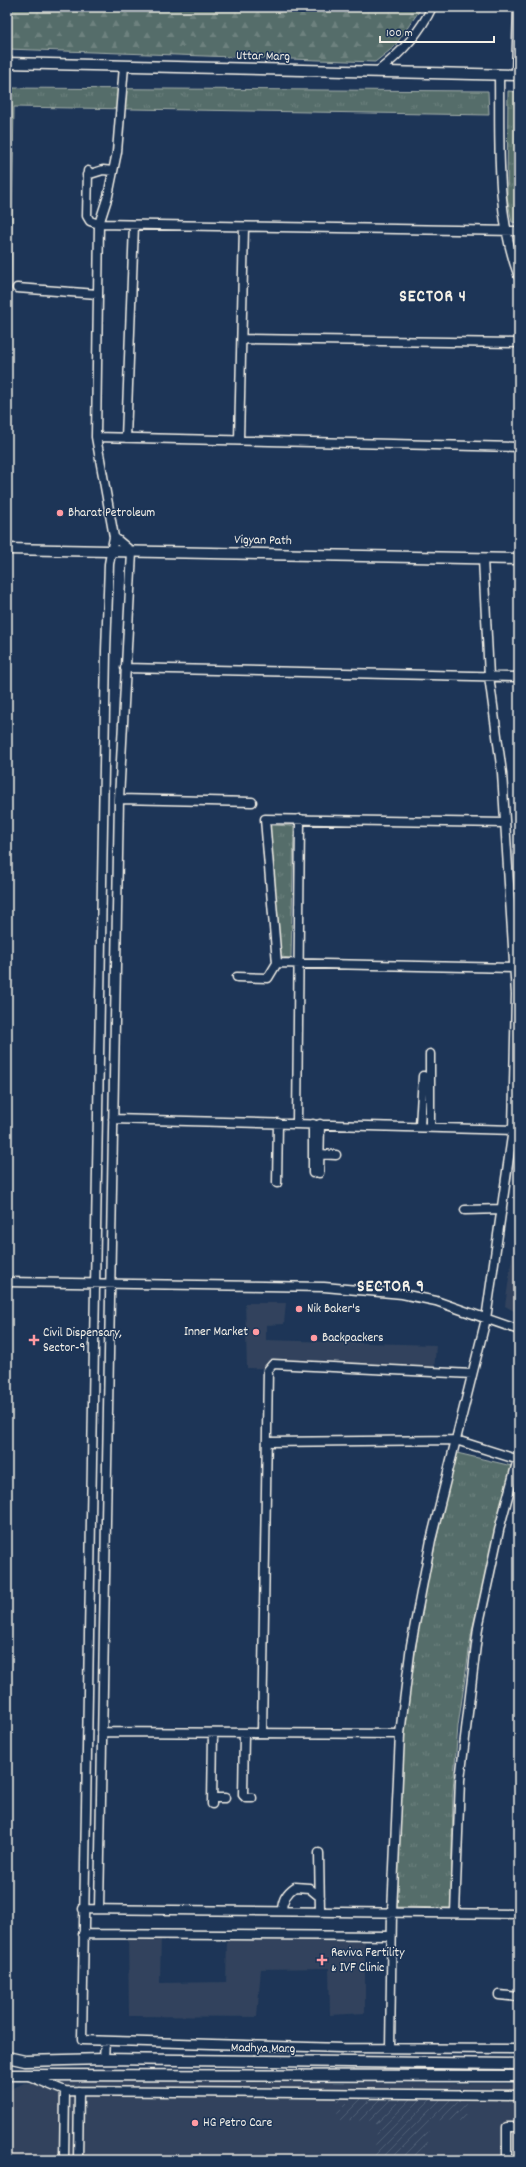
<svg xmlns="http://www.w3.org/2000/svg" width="526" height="2167" font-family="Dekko,sans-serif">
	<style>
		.built { fill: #30435d }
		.industrial { fill: url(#industrial-furrows) }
		.grass { fill: url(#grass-tufts); stroke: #a4afa9 }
		.forest { fill: url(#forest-firs); stroke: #a4afa9 }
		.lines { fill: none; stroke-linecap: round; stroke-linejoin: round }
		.minor-casing { stroke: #f4f1e8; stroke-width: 11 }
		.major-casing { stroke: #f4f1e8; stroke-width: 13 }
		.minor { stroke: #1d3557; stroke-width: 8 }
		.major { stroke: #1d3557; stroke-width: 10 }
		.poi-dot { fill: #ff9aa2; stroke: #1d3557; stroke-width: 1.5 }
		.labels { text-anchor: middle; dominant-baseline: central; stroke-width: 3; stroke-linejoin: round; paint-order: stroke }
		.street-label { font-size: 13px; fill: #f4f1e8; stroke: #1d3557 }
		.poi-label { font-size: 13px; fill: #f4f1e8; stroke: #1d3557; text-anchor: start }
		.district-label { font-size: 17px; font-weight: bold; letter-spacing: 1px; fill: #f4f1e8; stroke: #1d3557 }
	</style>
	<defs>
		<pattern id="industrial-furrows" width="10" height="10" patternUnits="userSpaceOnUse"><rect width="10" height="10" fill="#30435d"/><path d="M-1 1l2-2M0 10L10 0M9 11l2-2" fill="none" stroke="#4f5f74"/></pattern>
		<pattern id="grass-tufts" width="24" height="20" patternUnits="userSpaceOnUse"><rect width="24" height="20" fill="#556d6a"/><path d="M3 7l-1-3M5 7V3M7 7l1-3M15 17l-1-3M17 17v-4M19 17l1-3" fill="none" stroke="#6e827f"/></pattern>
		<pattern id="forest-firs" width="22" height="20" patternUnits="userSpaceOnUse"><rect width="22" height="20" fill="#556d6a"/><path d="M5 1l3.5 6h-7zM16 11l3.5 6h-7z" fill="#6e827f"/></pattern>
	</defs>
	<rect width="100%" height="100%" fill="#1d3557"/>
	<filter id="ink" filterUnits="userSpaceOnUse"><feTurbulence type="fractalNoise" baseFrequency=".025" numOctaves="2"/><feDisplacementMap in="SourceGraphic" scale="8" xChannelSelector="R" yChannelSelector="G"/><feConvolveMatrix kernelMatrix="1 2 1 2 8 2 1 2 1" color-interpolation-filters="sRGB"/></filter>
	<g filter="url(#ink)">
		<path class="built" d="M519 1207V1314L505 1306Z
			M245 1303H286L284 1324 266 1325V1340L436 1345 434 1372 247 1368Z
			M365 1934V2013L330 2015 329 1968 261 1969 257 2017 129 2016 128 1936 161 1935 160 1983 226 1982 227 1937Z
			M93 2081 519 2084V2160H7V2091L24 2083Z"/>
		<path class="industrial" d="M338 2097 466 2100 465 2121 429 2120 427 2160H375L376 2121 337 2120Z"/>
		<path class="grass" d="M7 88 488 91 489 115 14 107 7 516Z
			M508 91 519 92V223L512 222 507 197Z
			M269 825 294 826 291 958 280 957Z
			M457 1453 512 1466 472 1630 458 1726 453 1791 451 1908 397 1907C400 1848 400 1789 405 1731 414 1637 434 1544 457 1453Z"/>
		<path class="forest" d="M7 7H422L394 47 375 62 7 49Z"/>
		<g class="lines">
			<g class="minor-casing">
				<path id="minor" d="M124 66 117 152 108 196 99 224 96 437 114 537 109 564 106 651 82 2040 342 2048 519 2049
					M377 72C399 55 420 33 432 7
					M499 74C500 142 495 213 519 277
					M516 75 518 7
					M88 171 87 216 90 221 99 224 519 231
					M87 175 103 170 113 171
					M17 288 97 294
					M242 339 519 343
					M96 437 519 447
					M126 438 134 225
					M239 440 244 227
					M125 668 519 677
					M119 799 252 802
					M505 823 265 819 277 963 514 968
					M237 977 268 978 277 963
					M430 1054V1127
					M113 1119 519 1130
					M297 1123 300 819
					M313 1124V1173
					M420 1126 423 1076
					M319 1154 336 1155
					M319 1173 320 1124
					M277 1183 278 1123
					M465 1210 502 1209
					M7 1282 324 1287 402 1294 436 1301 519 1330
					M267 1442 456 1440 519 1460
					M102 1732 400 1734
					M244 1733 243 1795 246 1798H252
					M262 1733 268 1370 273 1364 472 1374
					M213 1798H225
					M212 1804 213 1733
					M319 1853 320 1911
					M83 1909 519 1914
					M99 1909 119 799 132 552 114 537
					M282 1911C282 1900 286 1893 295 1887L309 1888 320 1897
					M455 1913 460 1780 478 1628 500 1526 519 1455
					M83 1934 391 1936
					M499 1995 519 1997
					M390 2048 392 1912 400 1734 411 1645 431 1540 486 1319 513 1129 516 994 502 773 489 676 483 559
					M104 2059 105 2041
					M29 2076 65 2091 519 2095
					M64 2160 65 2091
					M78 2160 79 2091
					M507 2160V2127H519"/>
			</g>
			<g class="major-casing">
				<path id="major" d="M7 63 519 75
					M7 549 519 559
					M7 2057 25 2061 104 2059 519 2064
					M7 2075 519 2076"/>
			</g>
			<use href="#minor" class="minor"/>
			<use href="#major" class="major"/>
		</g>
	</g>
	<g class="poi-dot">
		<circle cx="60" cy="513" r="4"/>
		<circle cx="299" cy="1309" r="4"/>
		<circle cx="256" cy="1332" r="4"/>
		<circle cx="314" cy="1338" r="4"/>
		<path d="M32 1334h4v4h4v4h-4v4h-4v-4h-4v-4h4z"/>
		<path d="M320 1954h4v4h4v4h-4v4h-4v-4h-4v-4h4z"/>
		<circle cx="195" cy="2123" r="4"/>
	</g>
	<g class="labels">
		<g class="street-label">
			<text transform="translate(263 57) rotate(1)">Uttar Marg</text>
			<text transform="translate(263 541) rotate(1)">Vigyan Path</text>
			<text transform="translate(263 2049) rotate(1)">Madhya Marg</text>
		</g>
		<g class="poi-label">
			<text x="68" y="513">Bharat Petroleum</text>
			<text x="307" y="1309">Nik Baker's</text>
			<text x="248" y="1332" text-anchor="end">Inner Market</text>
			<text x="43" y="1333">Civil Dispensary,<tspan x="43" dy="15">Sector-9</tspan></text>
			<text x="322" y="1338">Backpackers</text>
			<text x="331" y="1953">Reviva Fertility<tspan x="331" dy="15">&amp; IVF Clinic</tspan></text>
			<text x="203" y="2123">HG Petro Care</text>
		</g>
		<g class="district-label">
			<text x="433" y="298">SECTOR 4</text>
			<text x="391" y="1288">SECTOR 9</text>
		</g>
	</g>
	<rect width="526" height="2167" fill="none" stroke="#1d3557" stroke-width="24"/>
	<rect x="12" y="12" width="502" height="2143" fill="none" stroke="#f4f1e8" stroke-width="1.5" filter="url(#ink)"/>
	<path d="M380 36v6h114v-6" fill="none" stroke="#f4f1e8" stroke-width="2"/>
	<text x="386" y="36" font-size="12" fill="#f4f1e8" stroke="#1d3557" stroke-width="3" paint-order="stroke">100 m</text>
</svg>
